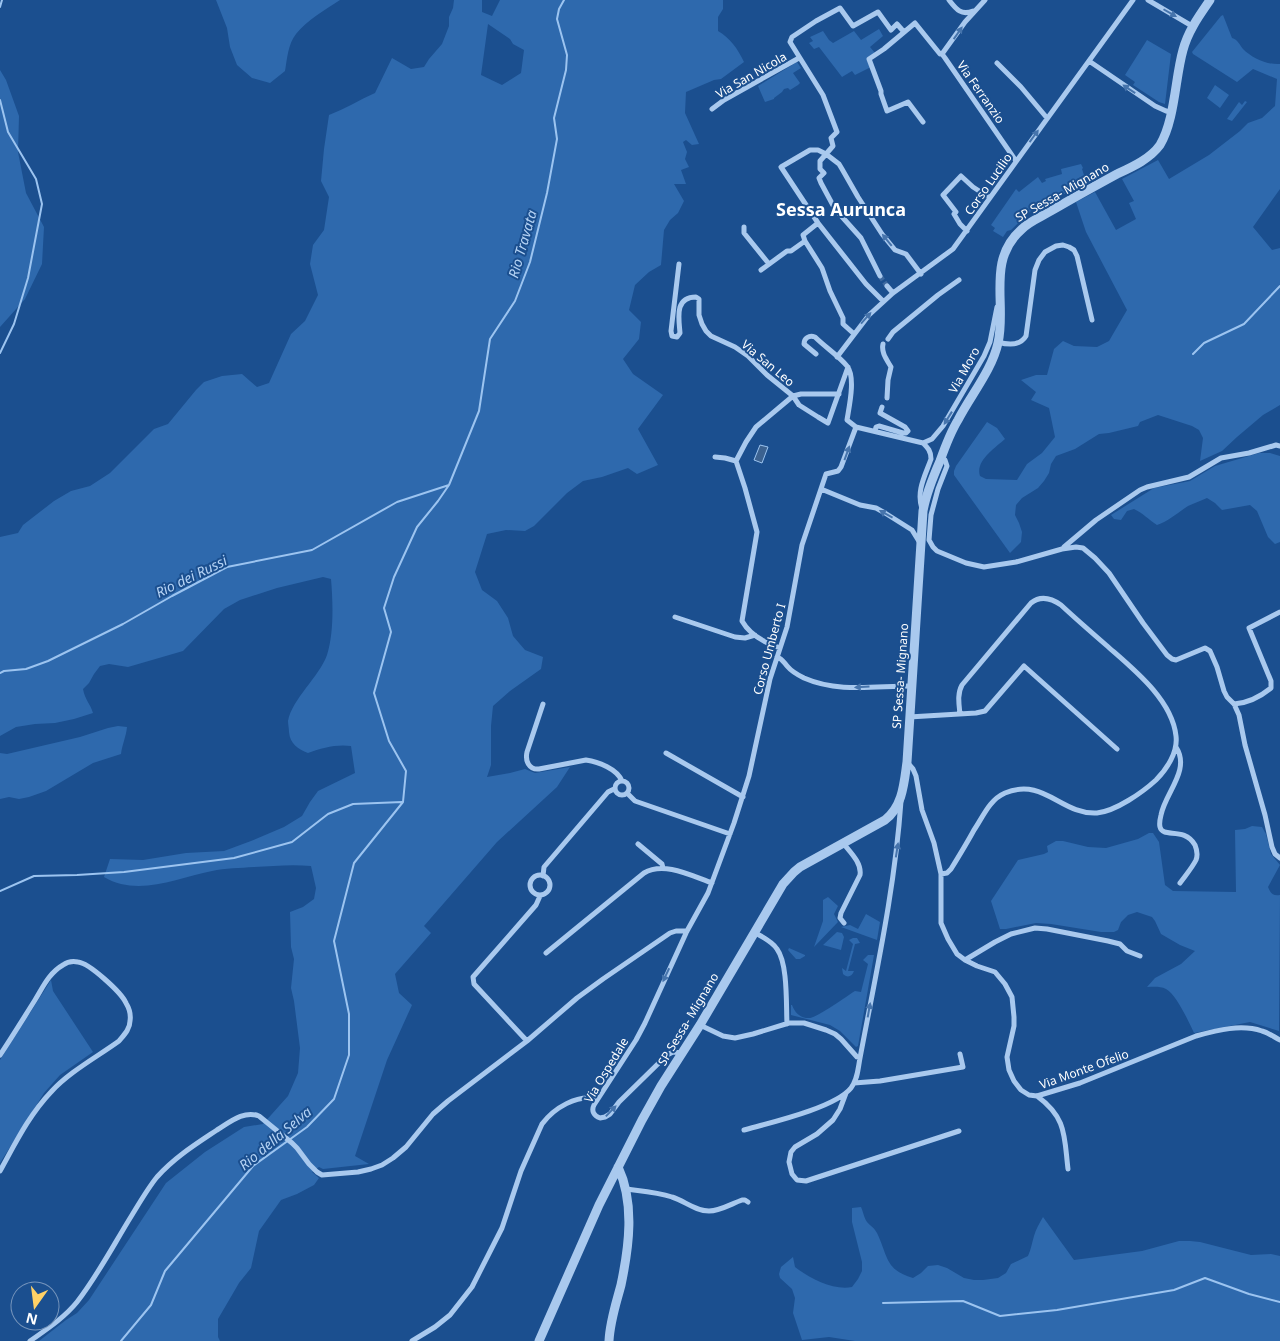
<svg xmlns="http://www.w3.org/2000/svg" width="1280" height="1341" font-family="'Noto Sans',sans-serif">
	<style>
		.green { fill: #2e69ad; fill-rule: evenodd }
		.water { fill: #3c6290; stroke: #9cc4f0 }
		.lines { fill: none; stroke-linecap: round; stroke-linejoin: round }
		.stream { stroke: #9cc4f0; stroke-width: 2 }
		.minor-tunnel { stroke: #3d69a0; stroke-width: 5; stroke-dasharray: 5 2.5; stroke-linecap: butt }
		.minor { stroke: #a9c9ee; stroke-width: 5 }
		.tertiary { stroke: #a9c9ee; stroke-width: 9 }
		.oneway { fill: #4674ac }
		.labels { text-anchor: middle; dominant-baseline: central; stroke-width: 4; stroke-linejoin: round; paint-order: stroke }
		.street-label { font-size: 12px; fill: #fff; stroke: #1b4f8f }
		.water-label { font-size: 14px; font-style: italic; fill: #b5d3f5; stroke: #1b4f8f }
		.district-label { font-size: 18px; font-weight: bold; fill: #fff; stroke: #1b4f8f }
	</style>
	<rect width="100%" height="100%" fill="#1b4f8f"/>
	<path class="green" d="M216 0H340C325 10 307 20 296 34 288 44 287 59 285 71L270 83 252 78 237 65 230 47 227 28Z
		M454 0H482V12L492 16 500 0H723V9L718 17V31C730 38 738 49 744 62L721 79 714 80 686 92 685 113 699 144 692 145 686 140 683 142 687 152 685 159 689 167 681 170 686 184H674L684 201 678 213 670 220 664 230 661 265 649 272 635 285 629 310 641 322 639 339 623 359 633 374 663 395 638 429 658 465 637 474 628 468 602 477 583 481 567 493 534 526 525 531 506 530 487 534 475 572 482 590 497 601 508 618 513 636 525 650 543 657 541 669 510 691 493 706 491 726V765L487 777 510 773 525 769 535 773 570 767 557 787 497 842 424 926 431 933 395 974 399 993 412 1005 387 1060 355 1156 369 1164 323 1169 319 1167 312 1172 319 1178 314 1185 297 1194 281 1200 259 1231 251 1268 239 1283 218 1319V1337L220 1341H39L66 1320 77 1313 89 1300 166 1183 205 1152 244 1127 263 1124 288 1096 298 1073 300 1048 294 1001 291 988 294 959 291 947 290 912 303 907 314 899 316 888 311 866C292 864 273 866 254 867 240 868 225 868 212 871 177 878 138 897 104 877L110 859 143 860 186 853 224 851 251 841 284 827 302 816 310 802 318 791 355 773 351 746C336 744 322 748 308 753 298 749 290 744 289 732 289 729 288 724 288 721 292 699 319 677 327 655 334 633 333 602 331 579L323 577 277 588 240 600 224 609 183 651 128 667 109 664 100 666 94 674 89 683 83 689C85 700 90 703 93 713L74 719 55 723 35 724 16 727 0 736V537L18 533 23 525 54 501 71 491 90 486 110 473 154 429 168 424 196 390 204 382 222 376 242 374 257 387 269 383 291 334 305 321 318 295 310 264 313 245 324 230 329 197 321 181 324 149 329 115C345 109 359 100 375 93L392 58 411 69 424 67 429 59 442 44 449 26V17L453 8ZM488 24 510 39 513 44 524 50 521 73 502 85 481 75Z
		M1223 15 1232 38C1238 40 1239 44 1243 49 1252 58 1267 65 1280 64V189L1253 227 1272 250 1280 248V405L1263 415 1237 437 1222 451 1200 461 1203 438 1199 430 1192 426 1158 415 1140 422 1138 426 1109 433 1099 434 1075 449 1056 456 1051 464 1049 473 1044 481 1038 488 1022 498 1016 505 1015 515 1019 523 1022 532 1021 542 1010 553 954 475V471L956 466 987 422 997 428 1005 439C995 448 975 461 980 476L986 479 1017 480 1027 464 1042 453 1055 437 1049 408 1031 400 1036 392 1021 380 1036 375H1047L1054 349 1063 341 1074 346 1097 347 1109 341 1127 310 1086 232 1076 202 1095 192 1116 230 1136 219 1129 203 1134 201 1122 179 1158 160 1169 179 1209 155 1240 131 1248 123 1262 118 1275 106 1277 79 1253 69 1237 82 1193 54 1192 52 1221 16Z
		M879 29 883 36 870 47 875 53 867 59 871 67 855 75 852 71 842 77 819 47 814 49 809 43 813 41 810 37 823 31 829 40 833 43 854 31 861 40Z
		M1147 40 1171 54 1165 104 1159 102 1133 85 1135 82 1125 75Z
		M797 62 801 68 793 73 800 83 798 85 790 90 788 88 784 89 782 92 774 98V99L765 102 758 86Z
		M0 70 6 80 19 116 18 152 26 193 44 227 42 264 25 299 0 327Z
		M1215 85 1229 95 1220 108 1207 98Z
		M1245 101 1247 102 1232 121 1227 119 1239 102 1242 105Z
		M1081 164 1083 168 1082 169 1087 184 1035 207 1011 230 1007 231 1003 237 993 231 995 228 991 225 1016 189 1019 192 1038 177 1042 183 1046 181 1045 179 1062 174 1061 169Z
		M1259 453H1270L1280 456V542L1275 544 1268 537 1257 511 1250 505 1222 510 1215 503 1207 498C1201 501 1194 503 1188 506 1177 513 1169 521 1157 525 1149 520 1143 513 1134 509L1127 511 1121 520 1114 519 1111 515 1154 488 1190 481 1215 466Z
		M118 726 127 727C126 737 122 745 121 754L93 763 46 791 29 797 19 799 9 797 0 799V753L7 754 80 737 108 728Z
		M1252 826 1262 827 1266 834 1271 854 1280 865 1268 887C1271 894 1273 896 1280 895L1279 1031 1250 1022 1194 1033C1189 1022 1176 994 1166 989 1160 986 1153 987 1147 987L1155 978 1181 964 1195 951 1180 945 1161 934 1155 921 1152 917 1137 912 1128 915 1121 922 1118 930 1114 932H1101L1051 924 1036 923 1006 929H1000L991 901 1018 860 1044 854 1048 852 1047 846 1056 841H1063L1088 847 1106 848 1138 839 1149 833H1153L1159 842 1165 885 1173 891 1236 892 1235 830 1245 829Z
		M828 897 838 906 834 914 838 922 814 947 823 921V900Z
		M866 914 880 922 877 940 841 927 850 925 858 929Z
		M837 932 842 933 844 937 841 950 823 945Z
		M853 938H857L860 943 855 944 848 971H854C852 977 847 978 843 974L842 968 846 971 853 944 849 940Z
		M789 948 805 955V956L800 959H796L788 950Z
		M868 955H874L858 1046 856 1047 840 1031 830 1025 791 1015V1005H792C795 1013 801 1019 810 1018 818 1017 847 996 855 991L861 992 868 964 863 960Z
		M51 980 53 991 93 1052 60 1075 44 1093 0 1163V1060Z
		M861 1207C863 1211 864 1218 867 1222 871 1227 873 1226 877 1233 888 1256 885 1270 913 1278L921 1273 928 1266 938 1265 947 1268 964 1278 974 1280H983L998 1278 1006 1273 1011 1264 1028 1256C1031 1249 1032 1243 1034 1236 1036 1229 1039 1224 1043 1217L1074 1260 1142 1251 1179 1241H1190L1200 1242 1251 1255 1271 1254 1280 1256V1341H855L829 1337 802 1340 793 1313 795 1298 792 1289 780 1278 779 1274 781 1267 793 1257 795 1267C809 1278 834 1291 852 1287L858 1279 862 1271V1262L852 1222V1208Z"/>
	<path class="water" d="M760 445 768 447 762 463 754 460Z"/>
	<g class="lines">
		<path class="stream" d="M0 7 2 0
			M0 100 8 132 36 179 42 204 28 278 14 324 0 353
			M1193 354 1204 343 1244 324 1280 286
			M0 673 4 671 26 669 48 661 123 624 172 596 227 567 312 550 397 502 449 485
			M0 891 34 876 77 875 124 872 234 858 292 842 328 814 353 804 402 802
			M883 1303 963 1301 1000 1316 1057 1310 1174 1290 1205 1278 1249 1294 1280 1302
			M121 1341 151 1305 165 1271 253 1166 307 1127 334 1099 349 1055V1014L334 941 354 863 403 802 406 771 389 741 374 693 391 632 384 608 394 577 417 527 438 501 449 485 479 411 490 339 515 301 530 262 547 193 557 139 554 118 566 70 567 55 557 19 559 9 564 0"/>
		<path class="minor-tunnel" d="M880 276 887 286"/>
		<path class="minor" d="M949 0C956 9 961 16 973 11
			M1148 0 1192 26
			M942 54 965 22 985 0
			M1089 61 1155 106 1166 111 1171 112
			M997 63 1021 87 1047 118
			M712 109 724 100 799 58
			M923 122 908 102 887 111 881 94V91L869 59 884 49 915 23 940 54H942L945 58 1016 161
			M744 227V233L769 264
			M967 231 960 224 954 214 956 212 943 195 961 176 973 187 990 198
			M805 241 822 268 830 291 843 318V324L853 333
			M679 264 671 331 672 336 677 337 680 333C679 319 674 297 696 297L699 299V315L702 324 706 331 711 336 735 347 748 356 767 375 793 396 799 405 818 417 828 423 848 367
			M761 270 787 251H791L805 241 803 235 818 223
			M880 276 861 238 835 209 821 183 819 178 824 173 820 169V161L833 146 831 138 837 132 823 95 790 42 792 37 816 21 840 8 853 26 878 12 891 30 897 24 904 32
			M887 286 893 293
			M883 301 866 284 818 223 781 167 810 150H818L826 154 839 164 842 169 858 197 882 234 895 250 906 254 921 274
			M888 339 893 332 938 295 959 280
			M998 342C1008 345 1020 346 1026 336L1035 270 1039 260 1045 252 1056 246 1063 245 1069 247 1074 250 1077 256 1092 320
			M883 344C881 353 887 360 891 367L888 380 887 398
			M837 357 869 315 893 293 953 249 1133 0
			M856 427 923 443C928 448 931 451 931 459 925 476 916 491 922 509
			M875 431 876 427 879 426 903 433H906L908 431 905 427 880 413 882 407
			M923 443 932 439 943 426 984 356 990 342 997 307
			M715 457 725 458 736 461
			M941 459 945 460 947 466 938 489 931 515 929 540 933 547 937 551 966 563 984 567 1016 562 1062 549 1076 547 1083 548 1095 558 1109 573 1143 623 1167 655 1172 659 1176 660 1205 648 1210 651 1217 667 1224 691 1227 697 1234 704 1239 715 1245 745 1265 815 1272 847 1275 854 1280 858
			M821 489 860 505 876 508 885 513 912 530 920 543
			M1064 547 1096 520 1140 490 1147 487 1189 477 1221 458 1249 453 1276 445 1280 446
			M675 617 735 637 745 638 755 635
			M780 648C765 643 750 635 742 621L757 532 745 488 736 461 746 442 756 427 793 396 801 394H839
			M777 657C783 659 784 663 788 667 792 672 798 675 804 678 838 693 875 686 911 686
			M543 704 527 752C525 761 529 770 539 769L586 760C599 762 617 769 622 781
			M1234 704C1249 703 1260 697 1271 688V681L1249 628 1280 612
			M909 717 976 713 985 711 1024 666 1117 749
			M1176 747C1191 770 1165 793 1161 815 1160 819 1159 823 1160 827 1163 839 1184 826 1195 845 1197 850 1198 855 1196 860 1192 868 1185 876 1180 883
			M666 753 743 797
			M907 762 913 769 916 776 922 810 934 843 941 874V923L948 939 957 954 965 960 977 966 995 972 1005 984 1012 997 1014 1017V1026L1007 1057 1009 1070 1014 1081 1021 1090 1029 1095 1037 1096 1080 1083 1196 1036C1218 1030 1241 1024 1262 1031 1269 1033 1274 1037 1280 1040
			M615 788a7 7 0 1 1 14 0a7 7 0 1 1-14 0Z
			M628 794 635 801 730 834
			M843 843C850 852 862 863 860 875L841 913 840 918 844 923
			M638 844 662 864 663 868
			M941 874 947 873 951 869C959 856 967 843 974 830 983 817 989 800 1005 793 1044 777 1061 815 1097 813 1116 811 1143 792 1156 780 1167 769 1178 752 1176 736 1172 699 1132 668 1106 645 1091 632 1076 619 1061 605 1051 598 1041 595 1031 603L962 685C957 694 959 704 960 714
			M530 885a10 10 0 1 1 20 0a10 10 0 1 1-20 0Z
			M543 876 544 867 608 792 614 789
			M754 932C762 937 772 941 777 949 788 964 786 1004 787 1024
			M546 953 644 873C664 861 692 876 712 883
			M965 960 995 942 1011 934 1035 928 1047 929 1108 941 1120 944 1127 951 1140 956
			M700 1025 723 1036 735 1038 753 1034 789 1023H804L826 1030 835 1034 841 1039 857 1057 860 1058
			M527 1041 474 984 473 977 536 905 540 896
			M682 1053 673 1052 667 1055 619 1102 610 1114 605 1117 600 1118C594 1116 591 1111 594 1105L636 1040 645 1023 687 931 708 893 734 823 749 776 770 679 787 627 802 545 826 474 838 471 841 467 856 427 847 420C849 407 856 377 847 366 839 356 825 347 815 337 809 335 804 338 804 344L816 354
			M0 1055C12 1037 23 1019 35 1000 43 987 49 973 63 965 67 962 73 961 78 962 89 963 121 992 126 1003 129 1008 131 1015 130 1021 130 1029 124 1035 119 1041 97 1057 69 1072 51 1092 29 1115 15 1144 0 1171
			M854 1083 880 1081 963 1067 960 1054
			M846 1093 840 1109 833 1120 817 1134 795 1147 791 1152 789 1162 792 1174 797 1180 806 1181 959 1131
			M1037 1096C1067 1118 1064 1136 1068 1169
			M744 1130C769 1123 835 1108 851 1088 858 1079 858 1068 860 1058 876 973 895 888 901 801
			M626 1189C641 1191 657 1192 672 1197 685 1201 695 1211 709 1211 720 1211 731 1204 742 1200H745L748 1202
			M30 1341C47 1329 64 1318 77 1302 98 1275 114 1244 132 1215 140 1202 148 1188 157 1177 175 1157 196 1144 217 1130 230 1122 244 1110 259 1116L292 1143 297 1148 309 1164 317 1172 322 1175 358 1172 371 1169 382 1165 393 1158 406 1147 433 1114 448 1101 527 1041 577 998 603 979 670 933 676 931H687
			M412 1341 435 1327 450 1315 472 1287 502 1228 521 1171 542 1124C554 1108 577 1094 597 1099"/>
		<path class="tertiary" d="M539 1341 599 1205 642 1120 661 1086 700 1025 783 884 794 872 800 867 885 820C903 806 904 783 907 762L923 511C926 494 933 477 940 461 945 447 950 433 958 420 971 395 992 370 998 343 1007 304 986 260 1022 229 1030 221 1041 217 1051 211 1073 198 1095 186 1117 174 1132 167 1150 159 1160 145 1175 120 1175 78 1183 50 1188 31 1199 16 1210 0
			M609 1341C610 1321 616 1304 621 1285 629 1247 635 1203 618 1167"/>
	</g>
	<defs><path id="oneway-solid" d="M-6-.8H1V-3.2L6.5 0L1 3.2V.8H-6Z" transform="scale(1.25)"/></defs>
	<g class="oneway">
		<use href="#oneway-solid" transform="translate(1170 13) rotate(30)"/>
		<use href="#oneway-solid" transform="translate(958 33) rotate(-55)"/>
		<use href="#oneway-solid" transform="translate(1129 89) rotate(-146)"/>
		<use href="#oneway-solid" transform="translate(1034 136) rotate(-54)"/>
		<use href="#oneway-solid" transform="translate(887 240) rotate(-129)"/>
		<use href="#oneway-solid" transform="translate(866 318) rotate(-48)"/>
		<use href="#oneway-solid" transform="translate(948 418) rotate(122)"/>
		<use href="#oneway-solid" transform="translate(847 453) rotate(-70)"/>
		<use href="#oneway-solid" transform="translate(886 514) rotate(-151)"/>
		<use href="#oneway-solid" transform="translate(862 687) rotate(177)"/>
		<use href="#oneway-solid" transform="translate(897 850) rotate(-81)"/>
		<use href="#oneway-solid" transform="translate(666 975) rotate(115)"/>
		<use href="#oneway-solid" transform="translate(869 1010) rotate(-80)"/>
		<use href="#oneway-solid" transform="translate(611 1111) rotate(-46)"/>
	</g>
	<g class="labels">
		<g class="street-label">
			<text transform="translate(751 75) rotate(-30)">Via San Nicola</text>
			<text transform="translate(981 92) rotate(55)">Via Ferranzio</text>
			<text transform="translate(988 184) rotate(-55)">Corso Lucilio</text>
			<text transform="translate(1062 192) rotate(-30)">SP Sessa- Mignano</text>
			<text transform="translate(768 363) rotate(40)">Via San Leo</text>
			<text transform="translate(964 370) rotate(-61)">Via Moro</text>
			<text transform="translate(769 649) rotate(-75)">Corso Umberto I</text>
			<text transform="translate(900 676) rotate(-86)">SP Sessa- Mignano</text>
			<text transform="translate(688 1019) rotate(-59)">SP Sessa- Mignano</text>
			<text transform="translate(1084 1069) rotate(-20)">Via Monte Ofelio</text>
			<text transform="translate(606 1070) rotate(-59)">Via Ospedale</text>
		</g>
		<g class="water-label">
			<text transform="translate(522 244) rotate(-74)">Rio Travata</text>
			<text transform="translate(191 576) rotate(-26)">Rio dei Russi</text>
			<text transform="translate(275 1138) rotate(-40)">Rio della Selva</text>
		</g>
		<g class="district-label">
			<text x="841" y="209">Sessa Aurunca</text>
		</g>
	</g>
	<g transform="translate(35 1306) rotate(194)"><circle r="24" fill="#1b4f8f" stroke="#7695bc"/>
	<path d="M0-4L9 19L0 12L-9 19Z" fill="#ffd166"/>
	<text y="-8" font-size="14" font-weight="bold" text-anchor="middle" fill="#ffffff">N</text>
	</g>
</svg>
